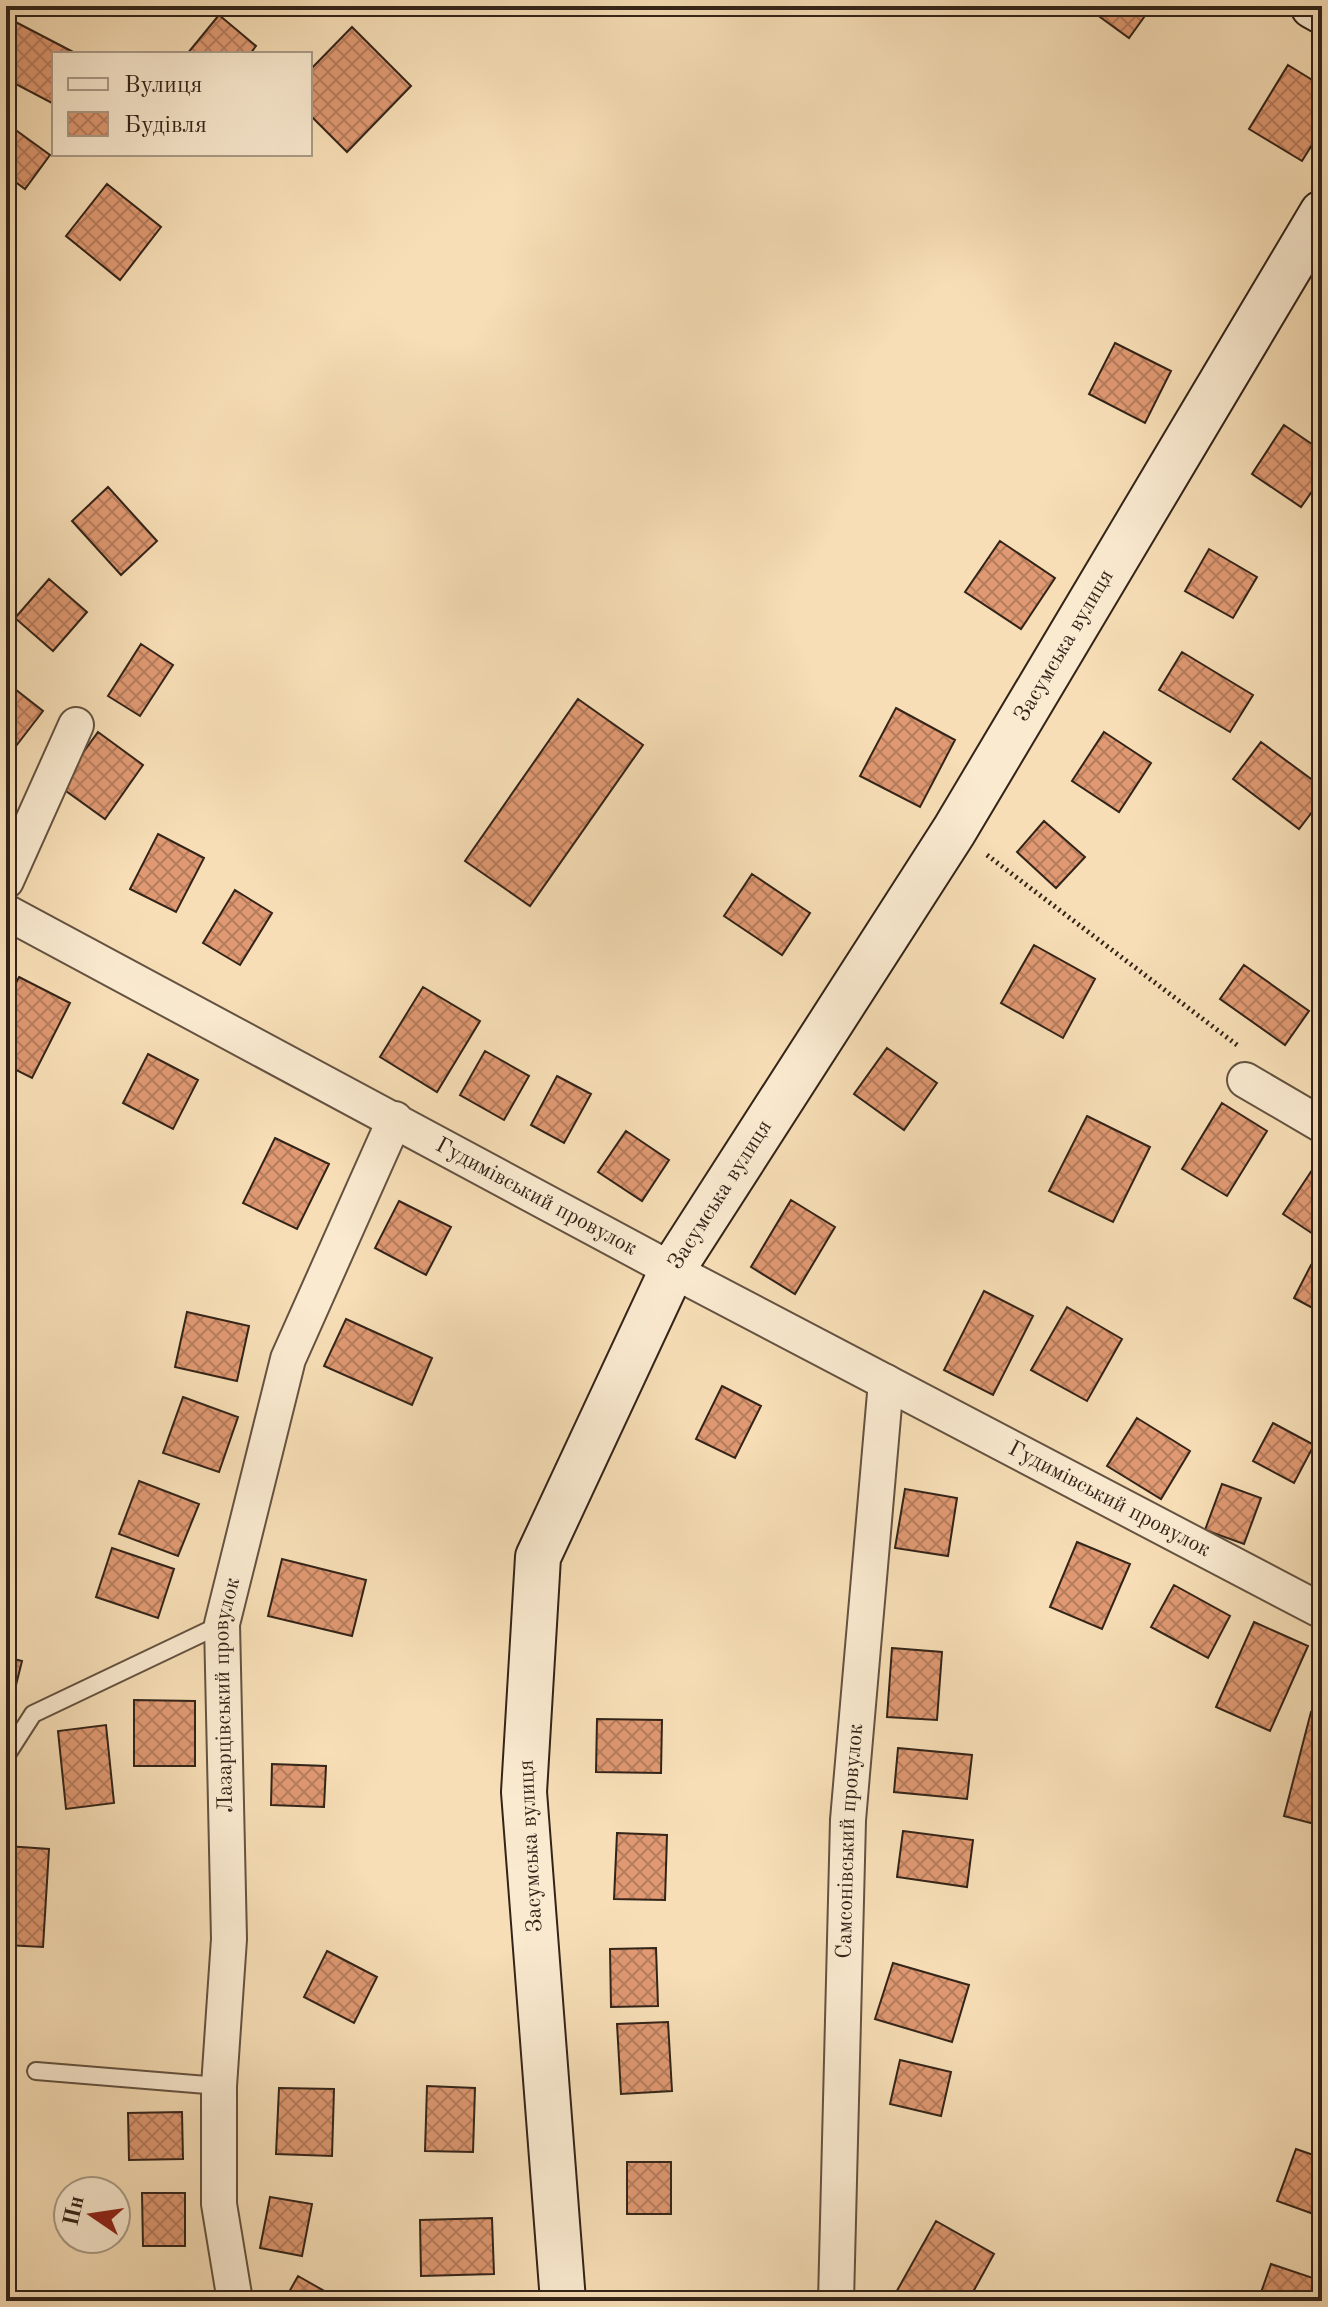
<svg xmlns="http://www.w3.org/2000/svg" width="1328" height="2307" font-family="'Old Standard TT',serif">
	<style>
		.building { fill: url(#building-cross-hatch); stroke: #332419; stroke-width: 2 }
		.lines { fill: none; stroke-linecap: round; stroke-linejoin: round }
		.lane-casing { stroke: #645240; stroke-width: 20 }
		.street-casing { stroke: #645240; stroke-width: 38 }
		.secondary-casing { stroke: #332419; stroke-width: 48 }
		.path { stroke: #332419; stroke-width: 5; stroke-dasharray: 2 4; stroke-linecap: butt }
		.lane { stroke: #faead0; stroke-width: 16 }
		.street { stroke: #faead0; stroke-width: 34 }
		.secondary { stroke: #faead0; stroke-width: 44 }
		.labels { text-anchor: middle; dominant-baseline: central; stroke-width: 8; stroke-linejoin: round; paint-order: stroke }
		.street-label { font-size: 22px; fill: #332419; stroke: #faead0 }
	</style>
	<defs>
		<pattern id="building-cross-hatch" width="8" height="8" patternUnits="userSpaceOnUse" patternTransform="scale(2)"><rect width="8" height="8" fill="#e09972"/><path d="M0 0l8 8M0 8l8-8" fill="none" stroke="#b67d5d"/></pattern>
	</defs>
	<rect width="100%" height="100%" fill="#f7deb6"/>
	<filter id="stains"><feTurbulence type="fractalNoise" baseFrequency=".0025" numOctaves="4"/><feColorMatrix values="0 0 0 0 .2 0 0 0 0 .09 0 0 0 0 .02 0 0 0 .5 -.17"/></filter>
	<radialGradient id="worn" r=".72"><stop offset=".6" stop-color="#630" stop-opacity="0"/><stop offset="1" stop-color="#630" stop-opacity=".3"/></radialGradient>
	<path class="building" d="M1091 6H1152L1129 38 1089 9Z
		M219 15 256 46 250 54H187Z
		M6 17 77 54H54V104L6 79Z
		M352 27 411 86 347 152 310 115V70Z
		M1288 65 1322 86V129L1302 161 1249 129Z
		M6 123 50 155 25 189 6 175Z
		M107 184 161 227 120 280 66 236Z
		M1115 343 1171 371 1145 423 1089 394Z
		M1284 425 1322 451V477L1301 507 1252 474Z
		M108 487 157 541 121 575 72 521Z
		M1000 541 1055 578 1021 629 965 592Z
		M1209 549 1257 577 1233 618 1185 591Z
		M49 579 87 612 53 651 15 618Z
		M141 644 173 665 140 716 108 696Z
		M1182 652 1253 695 1230 732 1159 690Z
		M6 682 43 711 13 750 6 745Z
		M578 699 643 745 530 906 465 861Z
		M896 708 955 740 920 807 860 776Z
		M98 732 143 765 105 819 59 786Z
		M1104 732 1151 763 1119 812 1072 781Z
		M1261 742 1322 787V799L1299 829 1233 779Z
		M1044 821 1085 857 1056 888 1017 852Z
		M158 834 204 858 176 912 130 889Z
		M752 874 810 913 782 955 724 916Z
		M235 890 272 913 240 965 203 943Z
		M1034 945 1095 979 1063 1038 1001 1003Z
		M1244 965 1309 1011 1285 1045 1220 999Z
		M19 977 70 1003 32 1078 6 1065V1003Z
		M423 987 480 1021 437 1092 380 1057Z
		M887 1048 937 1083 904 1130 854 1094Z
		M485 1051 529 1076 504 1120 460 1095Z
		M148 1054 198 1080 173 1129 123 1103Z
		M557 1076 591 1094 564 1143 531 1125Z
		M1222 1103 1267 1131 1227 1196 1182 1169Z
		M1087 1116 1150 1147 1113 1222 1049 1191Z
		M626 1131 669 1160 642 1201 598 1172Z
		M275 1138 329 1164 297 1229 243 1203Z
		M1322 1155V1240L1283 1214Z
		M791 1200 835 1227 795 1294 751 1267Z
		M399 1201 451 1227 426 1275 375 1248Z
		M1311 1265 1322 1270V1313L1294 1298Z
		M984 1291 1033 1316 993 1395 944 1370Z
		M1067 1307 1122 1339 1087 1401 1031 1370Z
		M187 1312 249 1326 237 1381 175 1367Z
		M346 1319 432 1358 412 1405 324 1366Z
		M722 1386 761 1406 735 1458 696 1439Z
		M183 1397 238 1417 219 1472 163 1453Z
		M1137 1418 1190 1451 1161 1499 1107 1466Z
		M1273 1423 1314 1445 1294 1483 1253 1461Z
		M139 1481 199 1504 178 1556 119 1534Z
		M1222 1484 1261 1498 1244 1544 1205 1530Z
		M905 1489 957 1498 948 1556 895 1548Z
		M1077 1542 1130 1564 1102 1629 1050 1607Z
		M112 1548 174 1569 158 1618 96 1597Z
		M282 1559 366 1580 352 1636 268 1616Z
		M1174 1585 1230 1616 1208 1658 1151 1627Z
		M1254 1622 1308 1646 1270 1731 1216 1707Z
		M892 1648 942 1652 937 1720 887 1717Z
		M6 1657 22 1661 8 1717 6 1716Z
		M134 1700 195 1701V1766H134Z
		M1311 1712 1322 1715V1826L1284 1816Z
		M597 1719 662 1720 661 1773 596 1772Z
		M106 1725 114 1803 66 1809 58 1731Z
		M898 1748 972 1755 967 1799 894 1792Z
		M272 1764 326 1766 324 1807 271 1805Z
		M903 1831 973 1840 967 1887 897 1877Z
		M617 1833 667 1835 665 1900 614 1899Z
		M6 1846 49 1849 43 1947 6 1945Z
		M656 1948 658 2006 611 2007 610 1949Z
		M327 1951 377 1977 354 2023 304 1997Z
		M893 1963 969 1985 952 2042 875 2019Z
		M668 2022 672 2091 621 2094 617 2024Z
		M900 2060 951 2072 941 2116 890 2104Z
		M427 2086 475 2088 473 2152 425 2151Z
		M279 2088 334 2089 332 2156 276 2154Z
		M182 2112 183 2159 129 2160 128 2113Z
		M1296 2149 1322 2158V2217L1277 2201Z
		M627 2162H671V2214H627Z
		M142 2193H185V2246H143Z
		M270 2197 312 2204 302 2256 260 2248Z
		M492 2218 494 2274 421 2276 420 2220Z
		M936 2221 994 2254 968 2301H902L894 2296Z
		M1271 2264 1316 2279 1308 2301H1258Z
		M298 2276 342 2301H284Z"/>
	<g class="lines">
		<g class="lane-casing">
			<path id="lane" d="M6 1756 33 1714 222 1624
				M36 2071 219 2086"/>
		</g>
		<g class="street-casing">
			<g id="street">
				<path d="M6 881 76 725"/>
				<path id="s1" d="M6 912 672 1270 1322 1611"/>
				<path d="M1245 1080 1322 1125"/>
				<path id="s2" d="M235 2301 219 2204V2086L229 1939 222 1624 288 1359 395 1119"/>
				<path id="s3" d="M836 2301 848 1820 886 1382"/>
			</g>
		</g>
		<g class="secondary-casing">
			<g id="secondary">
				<path d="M1313 6 1322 11"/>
				<path id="s4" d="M563 2301 524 1792 538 1557 672 1270 954 831 1322 213"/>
			</g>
		</g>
		<path class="path" d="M987 855 1237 1045"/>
		<use href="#lane" class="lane"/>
		<use href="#street" class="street"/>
		<use href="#secondary" class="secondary"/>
	</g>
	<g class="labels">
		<g class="street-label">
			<text stroke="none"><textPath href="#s4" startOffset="1800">Засумська вулиця</textPath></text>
			<text stroke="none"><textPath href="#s4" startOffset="1152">Засумська вулиця</textPath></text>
			<text stroke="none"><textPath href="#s1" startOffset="602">Гудимівський провулок</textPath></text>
			<text stroke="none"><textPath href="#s1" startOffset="1250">Гудимівський провулок</textPath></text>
			<text stroke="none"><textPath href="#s2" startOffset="608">Лазарцівський провулок</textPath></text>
			<text stroke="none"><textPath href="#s3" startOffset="460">Самсонівський провулок</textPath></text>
			<text transform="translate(531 1846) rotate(-93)">Засумська вулиця</text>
		</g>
	</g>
	<rect width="1328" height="2307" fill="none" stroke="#f7deb6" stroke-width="32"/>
	<rect x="8" y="8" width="1312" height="2291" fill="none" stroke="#332419" stroke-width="4"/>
	<rect x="16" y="16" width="1296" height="2275" fill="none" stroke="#332419" stroke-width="2"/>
	<rect x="52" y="52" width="260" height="104" fill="#faead0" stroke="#aa9b87" stroke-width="2"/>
	<rect x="68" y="78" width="40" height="12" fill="#faead0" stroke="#aa9b87" stroke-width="2"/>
	<text x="124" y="92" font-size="24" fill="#332419">Вулиця</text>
	<rect x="68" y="112" width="40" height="24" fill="url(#building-cross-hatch)" stroke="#aa9b87" stroke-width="2"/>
	<text x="124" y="132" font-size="24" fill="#332419">Будівля</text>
	<g transform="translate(92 2215) rotate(283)"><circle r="38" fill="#faead0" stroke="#aa9b87" stroke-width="2"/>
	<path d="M0-6L14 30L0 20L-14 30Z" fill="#8f2418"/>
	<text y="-12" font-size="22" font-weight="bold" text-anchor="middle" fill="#332419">Пн</text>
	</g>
	<rect width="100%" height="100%" filter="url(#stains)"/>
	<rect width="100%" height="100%" fill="url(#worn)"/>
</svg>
